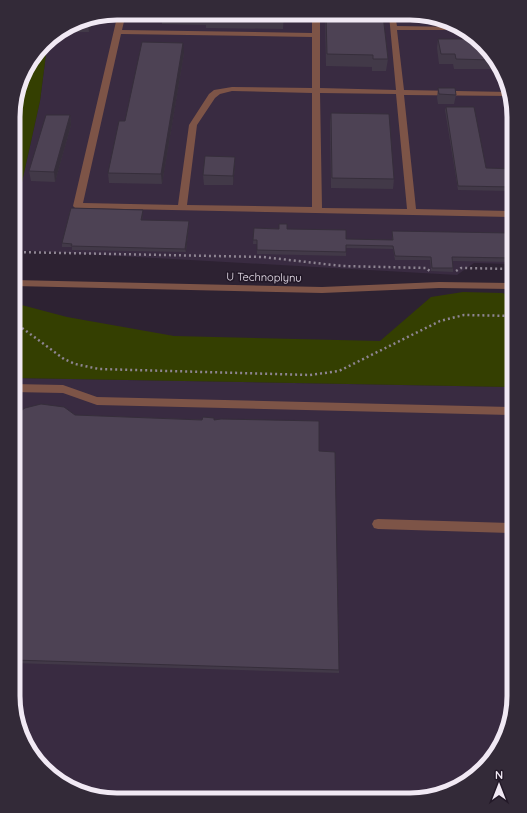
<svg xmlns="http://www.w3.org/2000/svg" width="527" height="813" viewBox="0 0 527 813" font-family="Quicksand,sans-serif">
<rect width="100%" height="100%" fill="#2d2232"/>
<path fill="#392b41" d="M117,13L430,15L473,35L506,77L514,117V264L474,263L457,275L14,250V218L40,101L48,39L84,19Z
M13,378L514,387V703L496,754L450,792L410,800L104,799L54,779L21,736L13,696Z"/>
<path fill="#343f01" d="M48,39L40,101L14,218V104L27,65Z
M463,292L502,293L514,296V387L13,378L14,303L67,317L174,336L380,341L431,297Z"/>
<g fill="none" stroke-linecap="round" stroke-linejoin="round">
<path stroke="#8e8592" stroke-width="2.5" stroke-dasharray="2 3" stroke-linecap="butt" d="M14,252L263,257L342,266L426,268L431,272
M456,271L461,268L514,269
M14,322L64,359L75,364L99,369L310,375L339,371L440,321L464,315L514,316"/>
<path fill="#7d5447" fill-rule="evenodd" d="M118,13H126L122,30L312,33V14H320V88L396,90L389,15H395L397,26L456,27L463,30H397L404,90L509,92L510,96L404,95L416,209L514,211V217L75,208L73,206ZM121,34L312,37V88L232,87L214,90L209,94L189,125L178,205L83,203ZM232,91L312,93V207L187,205L197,125L215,98L220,94ZM320,93L396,94L407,209L322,208Z
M13,384L63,385L97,397L514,407V415L97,405L63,393L13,392Z
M378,519L514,523V533L378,529L374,528L372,524L374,520Z"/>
<path fill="#7d5447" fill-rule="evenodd" d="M14,280L322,287L439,282L514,283V289L439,288L322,293L14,286Z"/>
</g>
<path fill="#423948" d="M151,13L284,14L283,29L206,28V25L162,24V21H151Z
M325,14L383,15L388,59L386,71H372V67L326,66Z
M95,17L89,32H62V31L84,19Z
M438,39H477L500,69H454L453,64H439L437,48Z
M184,53L162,184L109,183L108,173L125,121Z
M438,88L456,95L454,104H438L437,98Z
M446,107L486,168L514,169V191L458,190L445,110Z
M331,113L394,179L393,189L331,188L330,122Z
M70,115L71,125L55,182L31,181L29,171Z
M235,157V167L233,185H204L203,175Z
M143,214L142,220L189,225L186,252L72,250V247H62V243Z
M514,216V228L513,221Z
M254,228L287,229L346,239L392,240V231L514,255V257L513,260H512V262L452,261L453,268V272L431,271L430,260H395L393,249L346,248V256L257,254V244H253Z
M75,415L214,420L319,451L339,670V673L13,663V416Z"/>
<path fill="#362e3b" d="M95,17L89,32L88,23L90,18Z
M183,43L184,53L162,184L161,174Z
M70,115L71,125L55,182L54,172Z
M235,157V167L233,185V176Z
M143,210V214L141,224V220Z
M189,221V225L186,252L185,249Z"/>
<path fill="#4d4254" stroke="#362e3b" d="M162,13L284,14L283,20L206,18V15H162Z
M326,14L383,15L388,59H373V55L327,54Z
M90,18L88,23H77L84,19Z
M438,39H477L492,60L456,59L455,54H441Z
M142,42L183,43L161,174L108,173L119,121H125Z
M438,88H455L456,95L439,94Z
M446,107H474L486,168L514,169V187L458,186Z
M331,113L389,114L394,179L332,178Z
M46,115H70L54,172L29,171Z
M205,156L235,157L233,176L203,175Z
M71,208L143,210L141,220L189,221L185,249L71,246L72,244L62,243Z
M279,224H287V229L346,230V239L393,240L392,231L510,233L514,256H512V258L452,257L453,268H432L431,257L395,256L393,246L346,245V252L257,250V240H253L254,228L279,229Z
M41,404L64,407L75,415L202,420L203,417L214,418V420L221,419L319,421V451L335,452L339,670L13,660V416L25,408Z"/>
<g text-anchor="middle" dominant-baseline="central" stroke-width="3.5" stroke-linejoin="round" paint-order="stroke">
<g font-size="11" fill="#f1e9f4" stroke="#231928">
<text transform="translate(264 277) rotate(1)">U Technoplynu</text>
</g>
</g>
<path d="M0 0H527V813H0ZM117 20H410A97 97 0 0 1 507 117V696A97 97 0 0 1 410 793H117A97 97 0 0 1 20 696V117A97 97 0 0 1 117 20Z" fill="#332a38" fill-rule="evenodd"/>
<path fill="none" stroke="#f1e9f4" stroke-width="5" d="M117 20H410A97 97 0 0 1 507 117V696A97 97 0 0 1 410 793H117A97 97 0 0 1 20 696V117A97 97 0 0 1 117 20Z"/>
<g transform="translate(499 785)" stroke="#231928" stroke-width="3" paint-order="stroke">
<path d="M0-3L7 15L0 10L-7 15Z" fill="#f1e9f4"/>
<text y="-6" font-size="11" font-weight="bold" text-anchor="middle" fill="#f1e9f4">N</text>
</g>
</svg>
